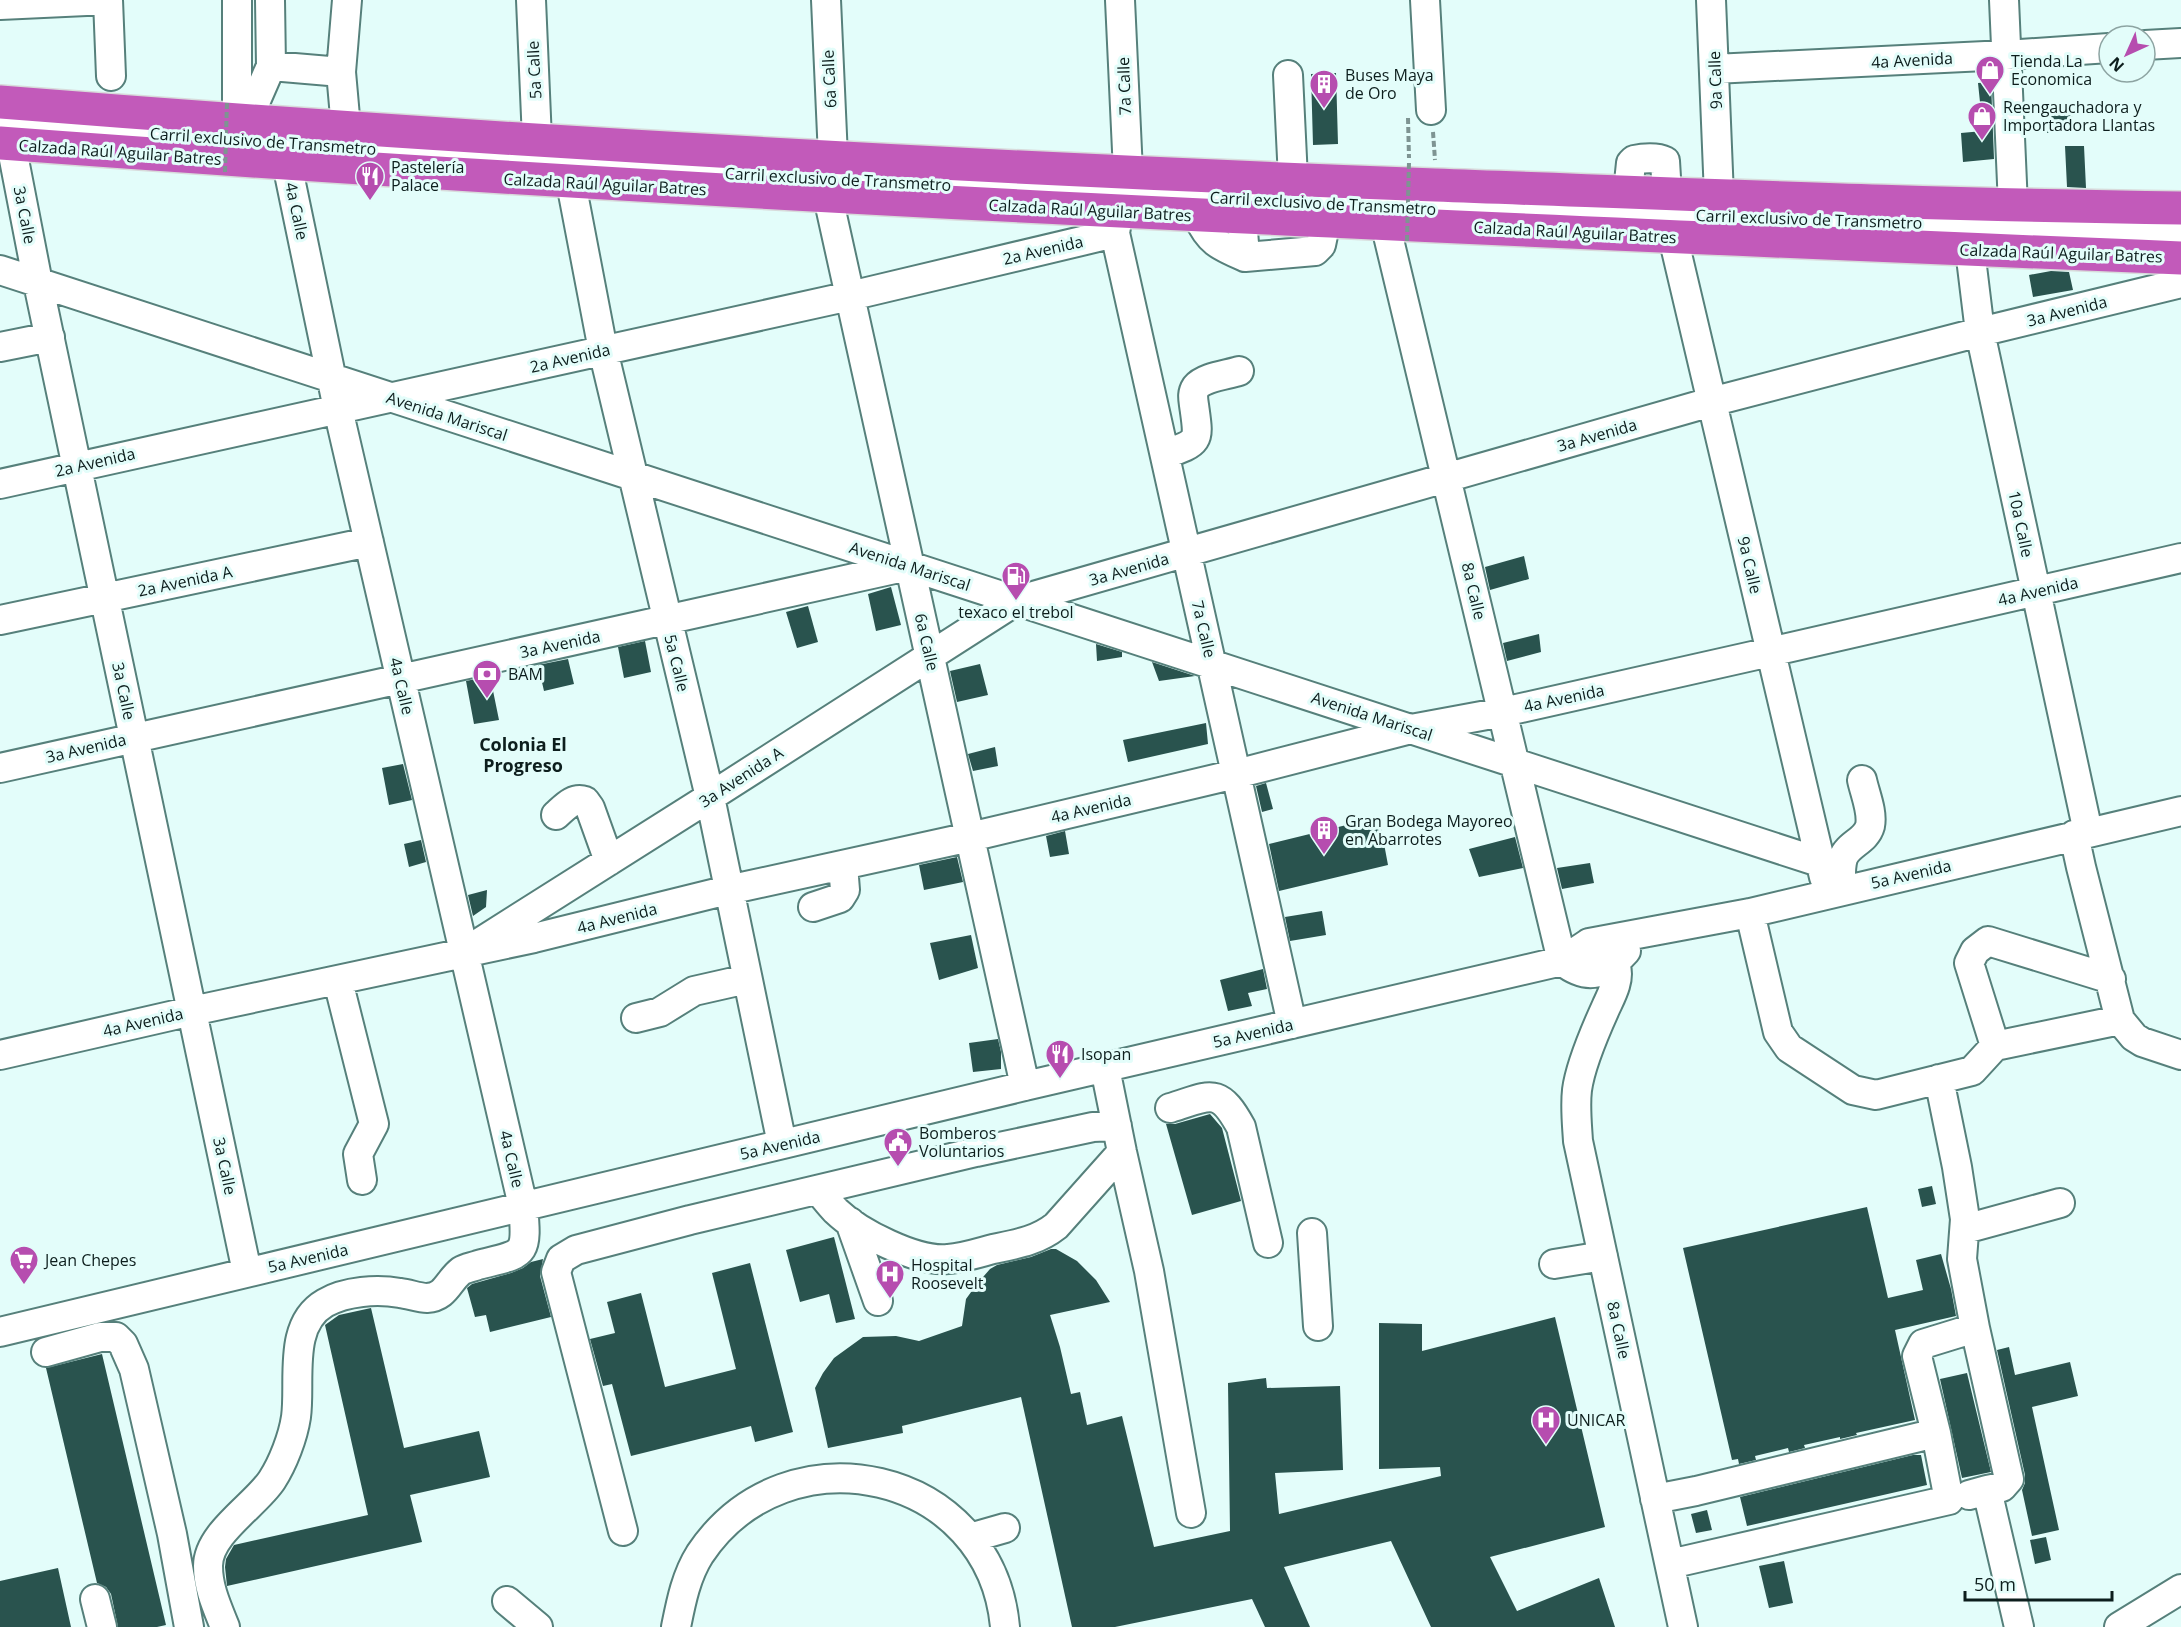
<svg xmlns="http://www.w3.org/2000/svg" width="2181" height="1627" viewBox="0 0 2181 1627" font-family="'Open Sans',sans-serif">
<rect width="100%" height="100%" fill="#e3fdfa"/>
<path fill="#29534e" d="M1336,73L1338,144L1313,145L1311,74Z
M1991,82L1994,159L1963,162L1961,133L1983,131L1978,83Z
M2072,113L2073,131L2047,133L2046,114Z
M2065,146H2084L2086,188L2067,187Z
M2051,271L2069,272L2073,290L2033,297L2029,275Z
M1524,556L1529,579L1490,590L1485,567Z
M891,587L901,625L876,631L868,594Z
M808,606L818,642L797,648L786,612Z
M1539,634L1541,652L1507,661L1503,643Z
M645,641L651,672L624,678L618,647Z
M1096,644L1122,652V657L1097,661Z
M568,659L574,684L544,691L538,665Z
M1152,662L1195,676L1159,681Z
M980,664L988,695L957,702L950,671Z
M490,676L499,720L474,724L466,681Z
M1206,723L1208,744L1128,762L1123,740Z
M995,747L998,766L973,771L968,754Z
M403,764L412,800L389,805L382,768Z
M1266,783L1273,809L1262,812L1256,786Z
M1379,817L1388,865L1279,891L1269,844Z
M1065,831L1069,854L1050,857L1046,836Z
M1515,837L1523,868L1479,877L1469,849Z
M421,840L426,862L409,867L404,844Z
M957,857L963,882L924,890L919,865Z
M1590,863L1594,883L1562,889L1557,868Z
M487,890L486,907L473,916L468,895Z
M1322,911L1326,935L1290,941L1285,917Z
M971,935L978,968L939,980L930,943Z
M1263,969L1267,989L1248,993L1252,1006L1228,1011L1220,980Z
M998,1039L1001,1052V1069L973,1072L969,1043Z
M1210,1114L1222,1128L1241,1201L1192,1215L1166,1124H1175Z
M1932,1186L1936,1204L1922,1207L1918,1189Z
M1867,1207L1888,1298L1923,1290L1916,1260L1941,1254L1951,1289L1956,1316L1895,1330L1915,1420L1856,1433L1857,1435L1840,1439V1437L1804,1445L1805,1448L1789,1452L1788,1448L1755,1456L1756,1460L1739,1464L1738,1459L1732,1460L1683,1248Z
M834,1237L855,1319L836,1323L829,1294L800,1302L786,1250Z
M1051,1249H1056L1077,1261L1096,1280L1110,1302L1050,1315L1060,1347L1071,1394L1080,1392L1087,1425L1122,1416L1154,1547L1230,1531L1228,1383L1266,1378L1267,1388L1340,1386L1343,1470L1275,1473L1279,1514L1441,1476L1440,1467L1379,1469V1323L1422,1324V1351L1555,1317L1605,1527L1490,1557L1517,1611L1599,1578L1615,1627H1431L1391,1541L1284,1567L1310,1627H1265L1252,1599L1115,1627H1072L1021,1397L902,1426L903,1433L828,1448L815,1388L823,1373L834,1358L863,1337L896,1336L919,1341L962,1326L966,1299L974,1288L982,1284L983,1277L990,1269L997,1265L1031,1257Z
M543,1259L540,1276L551,1317L490,1332L486,1315L475,1317L467,1288L472,1284L511,1273L523,1268L531,1262Z
M750,1263L793,1432L755,1442L751,1426L631,1456L612,1384L603,1386L590,1339L615,1333L607,1302L641,1293L665,1387L736,1369L712,1273Z
M371,1308L404,1448L479,1431L490,1477L410,1495L422,1542L227,1586L225,1567L226,1559L234,1545L368,1515L325,1325L339,1315Z
M2009,1347L2015,1375L2070,1362L2078,1396L2032,1407L2059,1530L2032,1536L2022,1490L2025,1483V1475L1997,1350Z
M102,1354L166,1625L157,1627H118L111,1594L106,1587L97,1583L46,1368Z
M1967,1373L1991,1472L1962,1478L1940,1379Z
M1913,1455H1921L1927,1485L1747,1526L1740,1497Z
M1707,1510L1712,1530L1696,1533L1691,1514Z
M2046,1537L2051,1560L2035,1564L2030,1540Z
M1784,1561L1793,1603L1769,1608L1759,1566Z
M58,1568L71,1627H0V1581Z"/>
<g fill="none" stroke-linecap="round" stroke-linejoin="round">
<g stroke="#56807b" stroke-width="32">
<path id="minor" d="M108,0L111,76
M270,0L271,66
M531,0L537,140
M826,0L833,157
M1120,0L1128,172
M1425,0L1431,110
M1711,0L1719,196
M2004,0L2013,206
M0,5L108,0
M2145,45L2181,43
M1714,69L2006,55L2109,48
M341,72L347,0
M1288,75L1293,179
M0,121L295,144L836,179L1392,206L2181,233
M237,121V0
M247,121L271,66L341,72L346,128
M11,144L38,283L247,1272
M571,183L603,350L710,797L782,1144
M1628,192L1631,163L1634,160C1643,158 1657,157 1665,161L1667,194
M828,197L1025,1086
M1118,215L1115,233L1292,1024
M1197,215C1209,242 1219,246 1245,257
M1242,217L1245,257L1315,251L1321,245L1326,221
M1385,223L1562,961
M1673,237L1824,877
M1970,250L1980,332L2088,832
M0,270L1819,862
M0,347L50,337
M1165,454C1201,442 1199,441 1194,405C1193,398 1192,393 1196,387C1204,377 1227,375 1239,371
M0,484L850,296L1115,233
M0,620L369,542
M0,768L908,566
M556,815C565,807 573,797 585,801L590,808L609,861
M2074,835L2081,867L2120,1020L2134,1037L2142,1042L2181,1055
M1841,890C1841,881 1840,867 1843,858C1848,844 1866,841 1870,826C1873,812 1865,794 1862,780
M813,907L840,898L845,890L843,865
M1750,913L1778,1032L1789,1048L1853,1090L1876,1095L1972,1071L1995,1046L2120,1020
M479,943L710,797L1016,601L1711,402L1980,332L2181,283
M1589,943C1598,949 1612,957 1616,967C1620,980 1611,996 1606,1007C1596,1029 1580,1067 1577,1090C1575,1107 1577,1124 1578,1141L1683,1627
M1562,961C1589,982 1605,974 1626,951
M338,981L374,1124L358,1154L362,1180
M636,1018L660,1012L694,991L747,979
M1995,1046L1969,963L1975,951L1988,941L2111,979
M0,1055L192,1011L534,938L728,890L970,837L1236,774L1411,729L1503,712L1770,652L2181,558
M1105,1068L1122,1152L1149,1271L1191,1513
M1939,1079L1957,1167L1965,1219L1962,1259L1975,1328
M1170,1108C1210,1096 1218,1085 1241,1127L1268,1243
M818,1190C824,1197 830,1205 836,1211C859,1233 916,1262 948,1259C963,1258 978,1253 993,1249C1017,1244 1037,1241 1056,1226L1122,1152
M850,1222L878,1301
M1965,1229L2060,1203
M1312,1233L1318,1326
M1554,1264L1603,1256
M0,1332L1025,1086L1562,961L1589,943L1750,913L2181,811
M46,1352L100,1337H116L123,1344L134,1369L172,1534L189,1627
M1936,1433L1917,1356L1923,1344L1975,1328L2009,1479L2002,1487L1987,1490
M1969,1495L1987,1490L2019,1627
M1655,1499L1696,1491L1936,1433L1949,1500L1670,1564
M623,1531L556,1272L561,1259L576,1250L690,1220L976,1152L1093,1127L1117,1126
M970,1538L1005,1528
M95,1599L102,1627
M507,1601L538,1627
M225,1627C217,1607 208,1588 208,1566C208,1533 256,1505 272,1480C283,1463 293,1437 296,1417C301,1381 287,1325 325,1303C346,1291 377,1289 400,1293C409,1294 419,1298 427,1298C446,1297 448,1281 461,1271C466,1268 473,1267 478,1265C524,1253 528,1258 523,1206L338,409L287,164
M676,1627C681,1602 686,1576 700,1554C787,1424 991,1470 1005,1627
M2119,1627L2181,1589"/>
</g>
<g stroke="#d8dbdb" stroke-width="36">
<path id="highway" d="M0,102C478,140 956,167 1435,185C1684,194 1932,205 2181,208
M0,143C726,197 1454,228 2181,258"/>
</g>
<path stroke="#7e9492" stroke-width="4" stroke-dasharray="6 3" stroke-linecap="butt" d="M1408,118L1409,158
M1433,132L1435,160"/>
<use href="#minor" stroke="#fff" stroke-width="28"/>
<use href="#highway" stroke="#c25aba" stroke-width="33"/>
<path stroke="#7e9492" stroke-width="4" stroke-dasharray="6 3" stroke-linecap="butt" d="M225,172L227,101
M1407,241L1409,162"/>
</g>
<defs>
<g id="shop-pin" transform="scale(1.5)"><path d="M0 17L-7.5 6A9.5 9.5 0 1 1 7.5 6Z" fill="#b64daf" stroke="#e3fdfa"/><path d="M-5-2.5h2.3a2.7 3.5 0 0 1 5.4 0H5L5.5 6h-11ZM-1.5-2.5h3a1.5 2.3 0 0 0-3 0Z" fill="#fff"/></g>
<g id="building-pin" transform="scale(1.5)"><path d="M0 17L-7.5 6A9.5 9.5 0 1 1 7.5 6Z" fill="#b64daf" stroke="#e3fdfa"/><path d="M-4-6H4V6H1V3H-1V6H-4ZM-2.5-4.3h1.7v1.8h-1.7ZM.8-4.3h1.7v1.8H.8ZM-2.5-1h1.7V.8h-1.7ZM.8-1h1.7V.8H.8Z" fill="#fff"/></g>
<g id="restaurant-pin" transform="scale(1.5)"><path d="M0 17L-7.5 6A9.5 9.5 0 1 1 7.5 6Z" fill="#b64daf" stroke="#e3fdfa"/><path d="M-5-6h1v4h1v-4h1v4h1v-4h1v5L-1.5 .5V6h-2V.5L-5-1ZM5-6V6H3V1.5H1.5Q1.5-4 5-6Z" fill="#fff"/></g>
<g id="fuel-pin" transform="scale(1.5)"><path d="M0 17L-7.5 6A9.5 9.5 0 1 1 7.5 6Z" fill="#b64daf" stroke="#e3fdfa"/><path d="M-5.5-6h7V0h2V4h1.3V-2.5L3-4.5l.8-.8L6-3V5H2.5V1h-1V6h-7ZM-4.2-4.7v3.2H.2V-4.7Z" fill="#fff"/></g>
<g id="bank-pin" transform="scale(1.5)"><path d="M0 17L-7.5 6A9.5 9.5 0 1 1 7.5 6Z" fill="#b64daf" stroke="#e3fdfa"/><path d="M-6-4H6V4H-6ZM0-2.3a2.3 2.3 0 1 0 0 4.6a2.3 2.3 0 1 0 0-4.6Z" fill="#fff"/></g>
<g id="civic-pin" transform="scale(1.5)"><path d="M0 17L-7.5 6A9.5 9.5 0 1 1 7.5 6Z" fill="#b64daf" stroke="#e3fdfa"/><path d="M-.6-6.5H3V-4.5H.6V-3L4-1V1h2V6H-6V1h2V-1L-.6-3ZM-1.2 2.5V6h2.4V2.5Z" fill="#fff"/></g>
<g id="supermarket-pin" transform="scale(1.5)"><path d="M0 17L-7.5 6A9.5 9.5 0 1 1 7.5 6Z" fill="#b64daf" stroke="#e3fdfa"/><path d="M-6-5.5h2.5l.6 2H6L4.5 2H-2.5L-4.4-4H-6ZM-1.5 3.2a1.3 1.3 0 1 0 .1 0ZM3 3.2a1.3 1.3 0 1 0 .1 0Z" fill="#fff"/></g>
<g id="hospital-pin" transform="scale(1.5)"><path d="M0 17L-7.5 6A9.5 9.5 0 1 1 7.5 6Z" fill="#b64daf" stroke="#e3fdfa"/><path d="M-5-5h3v3.5h4V-5h3V5h-3V1.5h-4V5h-3Z" fill="#fff"/></g>
</defs>
<g fill-rule="evenodd">
<use href="#shop-pin" x="1990" y="70"/>
<use href="#building-pin" x="1324" y="84"/>
<use href="#shop-pin" x="1982" y="116"/>
<use href="#restaurant-pin" x="370" y="176"/>
<use href="#fuel-pin" x="1016" y="576"/>
<use href="#bank-pin" x="487" y="674"/>
<use href="#building-pin" x="1324" y="830"/>
<use href="#restaurant-pin" x="1060" y="1054"/>
<use href="#civic-pin" x="898" y="1142"/>
<use href="#supermarket-pin" x="24" y="1260"/>
<use href="#hospital-pin" x="890" y="1274"/>
<use href="#hospital-pin" x="1546" y="1420"/>
</g>
<g text-anchor="middle" dominant-baseline="central" stroke-width="6" stroke-linejoin="round" paint-order="stroke">
<g font-size="16" fill="#0d1e1d" stroke="#e3fdfa">
<text transform="translate(1912 60) rotate(-3)">4a Avenida</text>
<text transform="translate(534 70) rotate(-93)">5a Calle</text>
<text transform="translate(829 79) rotate(-93)">6a Calle</text>
<text transform="translate(1715 80) rotate(-92)">9a Calle</text>
<text transform="translate(1124 86) rotate(-92)">7a Calle</text>
<text transform="translate(263 141) rotate(4)">Carril exclusivo de Transmetro</text>
<text transform="translate(120 152) rotate(4)">Calzada Raúl Aguilar Batres</text>
<text transform="translate(838 179) rotate(3)">Carril exclusivo de Transmetro</text>
<text transform="translate(605 184) rotate(3)">Calzada Raúl Aguilar Batres</text>
<text transform="translate(1323 203) rotate(3)">Carril exclusivo de Transmetro</text>
<text transform="translate(1090 210) rotate(3)">Calzada Raúl Aguilar Batres</text>
<text transform="translate(297 211) rotate(78)">4a Calle</text>
<text transform="translate(25 215) rotate(79)">3a Calle</text>
<text transform="translate(1809 219) rotate(2)">Carril exclusivo de Transmetro</text>
<text transform="translate(1575 232) rotate(3)">Calzada Raúl Aguilar Batres</text>
<text transform="translate(1043 250) rotate(-13)">2a Avenida</text>
<text transform="translate(2061 253) rotate(2)">Calzada Raúl Aguilar Batres</text>
<text transform="translate(2067 311) rotate(-14)">3a Avenida</text>
<text transform="translate(570 358) rotate(-13)">2a Avenida</text>
<text transform="translate(447 416) rotate(18)">Avenida Mariscal</text>
<text transform="translate(1597 435) rotate(-16)">3a Avenida</text>
<text transform="translate(95 462) rotate(-13)">2a Avenida</text>
<text transform="translate(2021 524) rotate(78)">10a Calle</text>
<text transform="translate(1750 565) rotate(77)">9a Calle</text>
<text transform="translate(910 566) rotate(18)">Avenida Mariscal</text>
<text transform="translate(1129 569) rotate(-16)">3a Avenida</text>
<text transform="translate(185 581) rotate(-12)">2a Avenida A</text>
<text transform="translate(1474 591) rotate(77)">8a Calle</text>
<text transform="translate(2038 591) rotate(-13)">4a Avenida</text>
<text transform="translate(1204 629) rotate(77)">7a Calle</text>
<text transform="translate(927 642) rotate(77)">6a Calle</text>
<text transform="translate(560 644) rotate(-12)">3a Avenida</text>
<text transform="translate(677 663) rotate(76)">5a Calle</text>
<text transform="translate(402 686) rotate(77)">4a Calle</text>
<text transform="translate(124 691) rotate(78)">3a Calle</text>
<text transform="translate(1564 698) rotate(-12)">4a Avenida</text>
<text transform="translate(1372 716) rotate(18)">Avenida Mariscal</text>
<text transform="translate(86 748) rotate(-13)">3a Avenida</text>
<text transform="translate(741 777) rotate(-33)">3a Avenida A</text>
<text transform="translate(1091 808) rotate(-13)">4a Avenida</text>
<text transform="translate(1911 874) rotate(-13)">5a Avenida</text>
<text transform="translate(617 918) rotate(-14)">4a Avenida</text>
<text transform="translate(143 1022) rotate(-13)">4a Avenida</text>
<text transform="translate(1253 1033) rotate(-13)">5a Avenida</text>
<text transform="translate(780 1145) rotate(-13)">5a Avenida</text>
<text transform="translate(512 1159) rotate(77)">4a Calle</text>
<text transform="translate(225 1166) rotate(78)">3a Calle</text>
<text transform="translate(308 1258) rotate(-13)">5a Avenida</text>
<text transform="translate(1619 1330) rotate(78)">8a Calle</text>
</g>
<g font-size="16" fill="#0d1e1d" stroke="#e3fdfa" text-anchor="start">
<text x="2011" y="61">Tienda La<tspan x="2011" dy="18">Economica</tspan></text>
<text x="1345" y="75">Buses Maya<tspan x="1345" dy="18">de Oro</tspan></text>
<text x="2003" y="107">Reengauchadora y<tspan x="2003" dy="18">Importadora Llantas</tspan></text>
<text x="391" y="167">Pastelería<tspan x="391" dy="18">Palace</tspan></text>
<text x="1016" y="612" text-anchor="middle">texaco el trebol</text>
<text x="508" y="674">BAM</text>
<text x="1345" y="821">Gran Bodega Mayoreo<tspan x="1345" dy="18">en Abarrotes</tspan></text>
<text x="1081" y="1054">Isopan</text>
<text x="919" y="1133">Bomberos<tspan x="919" dy="18">Voluntarios</tspan></text>
<text x="45" y="1260">Jean Chepes</text>
<text x="911" y="1265">Hospital<tspan x="911" dy="18">Roosevelt</tspan></text>
<text x="1567" y="1420">UNICAR</text>
</g>
<g font-size="18" font-weight="bold" fill="#0d1e1d" stroke="#e3fdfa">
<text x="523" y="744">Colonia El<tspan x="523" dy="21">Progreso</tspan></text>
</g>
</g>
<g transform="translate(2127 54) rotate(225)"><circle r="28" fill="#e3fdfa" stroke="#8da4a2" stroke-width="1.5"/>
<path d="M0-4.5L10 22L0 15L-10 22Z" fill="#b64daf"/>
<text y="-9" font-size="16" font-weight="bold" text-anchor="middle" fill="#0d1e1d">N</text>
</g>
<path d="M1965 1591v9h147v-9" fill="none" stroke="#0d1e1d" stroke-width="3"/>
<text x="1974" y="1591" font-size="18" fill="#0d1e1d" stroke="#e3fdfa" stroke-width="4.5" paint-order="stroke">50 m</text>
</svg>
